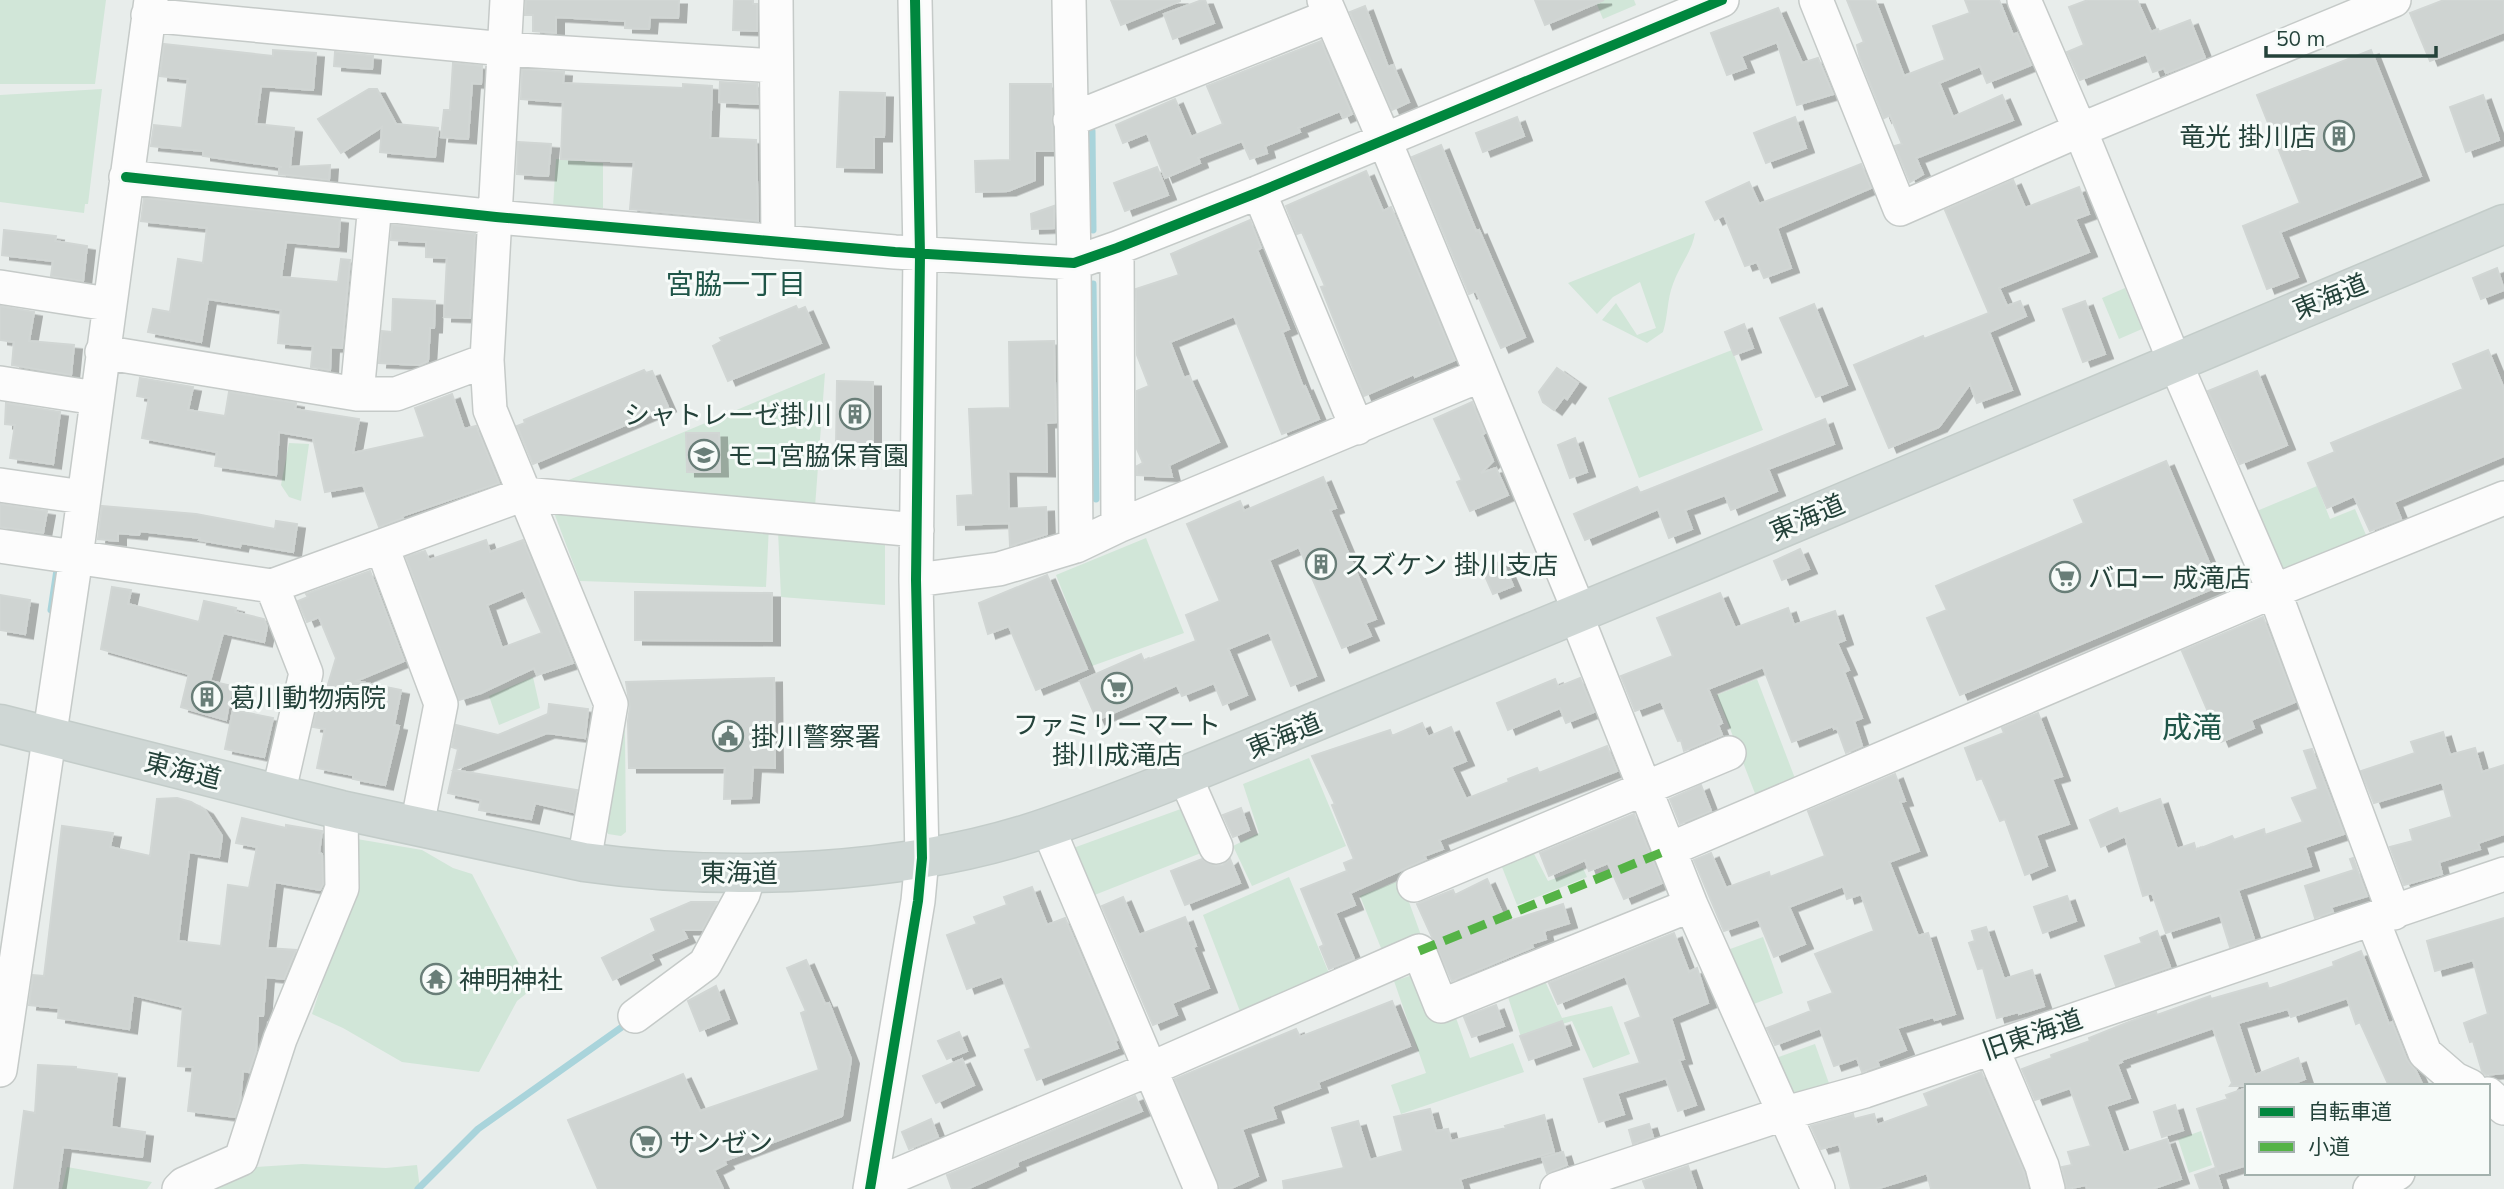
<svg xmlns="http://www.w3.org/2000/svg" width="2504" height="1189" viewBox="0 0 2504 1189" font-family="Mulish,'Noto Sans JP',sans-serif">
<defs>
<filter id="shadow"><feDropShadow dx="8" dy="4.5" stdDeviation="0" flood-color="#0004"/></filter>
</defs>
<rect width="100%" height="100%" fill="#e8edeb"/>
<path fill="#d1e6d8" d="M0,0H106L95,84H0Z
M1595,0H1634L1636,5L1603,19Z
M102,89L88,204H85L84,213L0,202V95Z
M556,159L603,163V208L553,207Z
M1695,233C1692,252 1679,266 1673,284C1667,299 1668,317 1663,332L1647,343L1602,320L1616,303L1637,335L1656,328L1640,282L1613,297L1597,314L1568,283Z
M2125,288L2142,329L2119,339L2102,298Z
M1732,350L1763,430L1639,478L1608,398Z
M825,373L815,507L552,487Z
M289,443L309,444L301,501L289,497L281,485Z
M2317,486L2330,519L2355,509L2369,542L2279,579L2252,513Z
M548,497L769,526L766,587L580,581Z
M778,531L885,538V605L781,597Z
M1146,538L1184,633L1092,666L1056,575Z
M533,677L540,708L499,725L489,696Z
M1757,679L1796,781L1756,796L1717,695Z
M622,700L625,735L626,832L621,836L608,834L604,825Z
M1309,758L1346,846L1252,886L1233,846L1259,833L1243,784Z
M1189,806L1206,851L1087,898L1065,851Z
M351,838L422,850L453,868L472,874L532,989L517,1001L479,1072L402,1062L343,1028L312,1014L328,965Z
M1532,850L1548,881L1583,868L1587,877L1517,905L1500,862Z
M1289,877L1331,978L1241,1014L1203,915Z
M1401,880L1422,938L1383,953L1360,896Z
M1763,937L1783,993L1743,1008L1722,952Z
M1419,973L1455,1015L1470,1058L1513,1043L1524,1072L1401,1114L1391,1085L1426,1073L1394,981Z
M1544,979L1562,1018L1612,1006L1630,1054L1593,1068L1572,1021L1521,1037L1506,991Z
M1815,1044L1831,1089L1786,1105L1770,1060Z
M2201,1131L2212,1165L2189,1173L2178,1139Z
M302,1164L386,1168L417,1165L420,1189H205L256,1167Z
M67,1167L152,1182L147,1189H62Z"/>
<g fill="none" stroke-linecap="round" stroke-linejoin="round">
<path stroke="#a9d4db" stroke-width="7" d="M1092,131L1093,230
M1093,284L1096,499
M51,610L58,563
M418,1189L478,1129L629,1022"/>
</g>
<path fill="#cfd4d2" stroke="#d1d6d4" stroke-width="2" fill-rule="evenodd" filter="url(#shadow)" d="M526,0H679L678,18L650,17L649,29L625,28V21L556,17V33L533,31V15H525Z
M734,0H753V4H757V31L733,30Z
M1111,0H1180V1L1121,25Z
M1202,0H1205L1214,23L1173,39L1164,14Z
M1535,0H1604L1545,25Z
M1847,0H1875L1904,76L1945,60L1933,26L1970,13L1965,0H1999L2013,35L2017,33L2031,65L1987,83L1980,66L1939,83L1953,117L2002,95L2013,120L1916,158L1923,174L1910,182L1895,146L1902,144L1890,115L1884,118L1860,58L1857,45L1864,42Z
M2088,0H2137L2151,32L2158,29L2159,32L2190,20L2205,58L2169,72L2166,73L2164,68L2153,72L2146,54L2080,80L2067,52L2084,45L2069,7Z
M2444,0H2504V32L2430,61L2410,13Z
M1365,6L1388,67L1393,65L1409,102L1392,110L1350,12Z
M1778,8L1802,63L1818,58L1833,94L1797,105L1777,42L1741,56L1746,68L1727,75L1711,33Z
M1321,41L1352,114L1343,118L1340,111L1298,128L1300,132L1265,146L1267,153L1250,159L1242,141L1198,158L1200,163L1165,178L1147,133L1123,143L1116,125L1175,99L1191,137L1223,124L1207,86Z
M164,44L273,56V50L316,53L313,90L261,86L256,124L294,128L290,167L330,165L329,180L279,174V167H282L203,156V151L151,146L154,125L182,128L188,79L160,76Z
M2371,50L2421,176L2280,232L2298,277L2267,289L2243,226L2300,203L2257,95Z
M335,52L373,56L372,69L334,66Z
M453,63L482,66L481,84L472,83L468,139L441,137L444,110H450Z
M522,69L564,72L563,83L683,88V84L712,86L710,138L756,140L758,221L630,209L634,162L561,159L563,102L521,99Z
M720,82L757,84L758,104L719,102Z
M1010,84H1051L1053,151H1035V180L1008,191L976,192L975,161L1010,160Z
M369,89H377L396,124L438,128L435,157L380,152L382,127L341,153L318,119Z
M840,92L885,93L884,137H874V168L837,167Z
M2483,95L2499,140L2466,152L2450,107Z
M1517,117L1524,136L1483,152L1476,133Z
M1795,117L1806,148L1766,163L1754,133Z
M518,142L551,144L548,176L517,174Z
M1441,145L1476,231L1479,230L1525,337L1501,348L1476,291L1469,294L1412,157Z
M1861,164L1871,188L1777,228L1791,268L1764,278L1757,262L1745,266L1724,215L1715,220L1706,202L1749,182L1759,204Z
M1157,167L1168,195L1125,211L1114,183Z
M1366,171L1383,211L1391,207L1455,360L1415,377L1414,374L1364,396L1321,287L1325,286L1302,232L1297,234L1286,206Z
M2013,180L2025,208L2079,187L2089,214L2075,219L2089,252L1999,288L2007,306L2020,301L2026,316L1989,332L2012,390L1977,403L1970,384L1939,427L1889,448L1854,365L1923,336L1924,339L1989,313L1945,210Z
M144,198L340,219L338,247L286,242L281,277L338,282L341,259L350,260L342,348L331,347L330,370L311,367L313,346L278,343L281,310L208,299L201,342L148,332L153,309L170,312L178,259L203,263L207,228L141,221Z
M1054,206V228L1032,229L1031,214Z
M1250,220L1261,248L1257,250L1289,329L1282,332L1303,387L1305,386L1319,419L1282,434L1234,316L1170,342L1184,378L1189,376L1219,442L1169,465L1172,477L1137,475V466L1143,463L1137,449V391L1149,386L1137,355L1136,289L1179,275L1171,254Z
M392,225L475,234L470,318L444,317L447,258L426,257V242L391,240Z
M4,230L56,236L55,241L87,246L83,281L51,276L53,261L2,255Z
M2497,268L2504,290L2481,299L2473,278Z
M393,299L435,301L434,328H430L428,361L420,365L379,363L382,331L392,332Z
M2085,301L2105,354L2083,362L2063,309Z
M1814,304L1847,385L1816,397L1780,318Z
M0,306L34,312L29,341L74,345L71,375L12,365L14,342L0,340Z
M796,306L798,310L805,307L821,343L728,381L713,346L722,341L720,338Z
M1744,324L1753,348L1734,355L1725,332Z
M1054,341L1056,422L1046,423L1047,472L1008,471L1009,509L1046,507L1047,534L1010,546L1009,523L958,525L957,496L973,495L969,409L1010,408L1009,342Z
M2488,350L2504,389V456L2394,502L2401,519L2370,531L2354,496L2327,508L2308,463L2335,452L2331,443L2463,389L2453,364Z
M1557,368L1578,383L1567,399L1564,397L1554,410L1543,402L1539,392Z
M644,370L646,373L652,371L668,407L533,464L517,426L525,423L524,420Z
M2257,371L2287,445L2240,464L2208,391Z
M140,378L193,387L188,410L225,416L229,392L296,403L295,409L359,419L353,453L425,437L415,408L452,394L464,429L476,426L499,483L402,516L403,518L379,527L363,485L325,492L313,438L279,432L276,475L215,466L217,452L142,438L149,398L137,396Z
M837,381L873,382V447L836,446Z
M1472,402L1485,433L1482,435L1493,461L1481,473L1496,468L1508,495L1470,511L1457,482L1462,480L1434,419Z
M6,403L60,412L53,464L10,458L15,425L5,424Z
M1825,419L1834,444L1768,469L1777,491L1731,510L1725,495L1685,510L1692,529L1669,538L1658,509L1585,540L1574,514L1637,487L1640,493Z
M686,433H719L720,472H687Z
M1575,438L1587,472L1570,478L1558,445Z
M2166,461L2219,586L1960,695L1927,618L1947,610L1936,586L2084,523L2074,500Z
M1323,477L1336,508L1330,510L1376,619L1365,623L1371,636L1342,648L1299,547L1269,560L1316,676L1291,686L1269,632L1228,649L1247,695L1223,705L1214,683L1182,696L1177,685L1097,720L1080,681L1141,654L1144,661L1196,641L1186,615L1220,601L1187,524L1240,501L1244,511Z
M0,504L47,511L43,533L0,527Z
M102,506L196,514L275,529L276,521L297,524L293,552L241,543L240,547L199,540L200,538L140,531L139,535L118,533V541L98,539Z
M486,540L490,552L523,540L573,663L537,675L534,668L481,693L459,700L406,557L425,551L429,560ZM523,590L542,633L502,648L487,605Z
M1800,549L1809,569L1782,580L1774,561Z
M1502,561L1513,586L1493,594L1482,569Z
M370,571L404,661L356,681L401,690L394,725L399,726L385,785L353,779V775L317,768L325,729L313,727L319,700L323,701L336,658L319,617L307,622L298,601L308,597L306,594Z
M1047,575L1087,669L1036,690L1009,626L988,634L979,603Z
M112,587L131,590L128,604L199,622L204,601L236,608L235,612L264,619L267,627L264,642L223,633L210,681L232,686L226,720L181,707L189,674L101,649Z
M635,592L772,593V641L635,640Z
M1720,593L1735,628L1788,608L1794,625L1835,611L1845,640L1837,643L1849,670L1844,672L1862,718L1854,721L1862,746L1846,753L1837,728L1834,729L1833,726L1792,742L1763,667L1708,689L1722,723L1718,725L1722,735L1684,751L1681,740L1678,741L1661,701L1635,711L1621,676L1673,656L1657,618Z
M0,595L30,600L25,634L0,630Z
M2263,617L2295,702L2251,720L2254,728L2221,742L2182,651Z
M774,678L775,768L753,767L751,798L724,799L725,768H629L628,721L630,707L626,682Z
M1580,678L1594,712L1566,723L1560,708L1508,730L1497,703L1555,679L1558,687Z
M549,704L588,709L585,738L547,733L454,770L577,790L573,812L535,803L531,819L479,810L481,800L448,793L458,749L452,747L456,725L498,735L548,714Z
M233,710L273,718L264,757L225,749Z
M2038,713L2062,776L2052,779L2069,824L2036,835L2047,866L2025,875L2005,819L2000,821L1982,778L1977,780L1965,748L2004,733L2002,728Z
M1422,723L1428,737L1451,727L1466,761L1451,767L1466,799L1509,782L1508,779L1537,768L1539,773L1607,746L1617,771L1439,840L1443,849L1424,856L1426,859L1350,893L1355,905L1335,913L1354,959L1329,969L1320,947L1324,945L1301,889L1347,871L1344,863L1354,859L1332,805L1335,804L1312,756L1390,730L1392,736Z
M2443,732L2450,755L2475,748L2482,772L2504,765V834L2478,843L2480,849L2439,862L2442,874L2404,885L2390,847L2413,841L2410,830L2452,817L2442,782L2374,803L2361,771L2415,753L2411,742Z
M2312,749L2344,834L2305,847L2311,866L2238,890L2254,939L2230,947L2220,915L2166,933L2152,893L2143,896L2125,836L2101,847L2090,820L2117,808L2119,814L2160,799L2177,849L2194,843L2196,850L2232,836L2234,840L2264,829L2265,835L2303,822L2292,798L2318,789L2304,751Z
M1895,774L1905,801L1900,802L1919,851L1889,862L1918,936L1928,933L1955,1014L1935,1020L1933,1017L1897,1028L1906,1050L1877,1061L1879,1066L1862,1072L1857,1058L1834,1066L1820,1028L1775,1045L1767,1028L1811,1011L1808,1002L1833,993L1815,954L1874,931L1861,894L1847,899L1843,886L1789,907L1805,944L1774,957L1758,919L1724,931L1694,860L1711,853L1726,888L1769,872L1770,877L1825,856L1808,811Z
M1701,785L1711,811L1680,824L1670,799Z
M177,798L191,802L205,810L222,836L219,857L189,852L178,941L221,946L228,885L249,888L257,847L236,843L242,818L286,828V825L322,831L319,853L322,854L323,884L320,890L275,882L267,948L296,950L284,979L266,977L263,1016H258L256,1051L249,1072L243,1071L240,1101L235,1117L188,1111L193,1067L178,1066L183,1007L133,995L129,1029L58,1018L59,1008L29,1005L33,975L44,976L62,826L113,833L110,847L150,856L157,799Z
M1241,808L1249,830L1233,837L1223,815Z
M1634,814L1662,883L1624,899L1608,863L1589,871L1585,860L1549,876L1540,853Z
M2353,858L2367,896L2331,907L2333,912L2315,918L2305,886L2354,870L2350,859Z
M1202,859L1215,866L1223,865L1230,859L1240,883L1185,905L1171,871Z
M1487,879L1506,922L1563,904L1569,923L1544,931L1546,939L1531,944L1533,947L1452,981L1417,904L1453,890L1455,895Z
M1032,887L1047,925L1065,918L1117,1040L1115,1041L1118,1048L1037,1080L1025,1050L1031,1048L1002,976L967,989L947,935L977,924L974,917L1007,905L1004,897Z
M2067,896L2076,921L2043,933L2034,907Z
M1123,897L1139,935L1185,917L1196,946L1193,947L1209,988L1172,1003L1177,1015L1153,1025L1102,906Z
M691,902H717L702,930H683L687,938L650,954L653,960L613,980L602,958L656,931L651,919Z
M2504,918V1073L2486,1075L2482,1071L2473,1041L2470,1042L2464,1023L2488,1014L2473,960L2435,971L2427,941Z
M1986,927L2004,979L2032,970L2044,1006L2019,1014L2018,1012L1997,1018L1983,968L1978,969L1969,943L1975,941L1972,931Z
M2157,931L2170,967L2116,986L2105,956L2142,943L2140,938Z
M1674,933L1689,972L1697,968L1708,1003L1671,1018L1684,1059L1679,1060L1696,1105L1678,1111L1666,1078L1617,1093L1624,1114L1599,1122L1584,1079L1640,1063L1625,1023L1641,1017L1625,976L1558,1004L1549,983Z
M2361,951L2389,1024L2392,1022L2407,1060L2416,1071L2423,1086H2389L2360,1022L2356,1024L2347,998L2291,1017L2288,1009L2238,1023L2255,1075L2298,1058L2305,1079L2287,1086H2230L2232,1083L2213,1028L2121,1060L2122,1062L2117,1064L2130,1098L2106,1106L2123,1153L2167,1139L2181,1179L2152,1189H2087L2086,1185L2067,1189L2062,1167L2072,1165L2068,1152L2091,1146L2070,1088L2035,1100L2022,1069L2052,1058L2051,1055L2090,1041L2089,1038L2129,1022L2156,1012L2157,1015L2210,996L2211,999L2267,983L2269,989L2334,966L2333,962Z
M806,960L825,1004L829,1003L851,1059L842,1116L724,1161L726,1164L714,1170L723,1189H598L568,1120L683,1074L700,1111L819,1070L801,1013L806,1011L787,968Z
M716,986L729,1019L700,1031L688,1001Z
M1392,1001L1410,1046L1318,1082L1320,1088L1272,1106L1276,1118L1242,1129L1258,1176L1229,1189H1220L1175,1079L1296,1029L1300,1037Z
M1496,1005L1504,1026L1472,1037L1464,1017Z
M1562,1021L1571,1045L1529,1060L1520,1036Z
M959,1032L967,1051L947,1059L938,1041Z
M962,1059L974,1085L936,1103L923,1076Z
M38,1065L76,1067V1069L117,1074L111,1127L145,1132L142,1157L63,1147L57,1189H14L24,1111L35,1113Z
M1981,1072L2024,1172L2028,1189H1931L1927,1173L1876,1189H1851L1839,1144L1821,1149L1811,1126L1853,1114L1854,1119L1874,1114L1877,1125L1929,1106L1924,1094Z
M2247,1088V1165L2218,1174L2197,1109L2228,1099L2226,1095Z
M1135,1096L1142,1111L1017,1162L1018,1166L967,1189H952L947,1175Z
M2175,1105L2183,1130L2162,1137L2154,1112Z
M1430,1109L1436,1131L1448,1129L1451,1141L1506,1128L1505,1126L1544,1115L1554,1152L1460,1179L1463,1189H1284L1283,1181L1344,1168L1332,1128L1358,1121L1370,1160L1403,1151L1394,1117Z
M931,1119L938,1137L909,1149L902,1132Z
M1649,1124L1653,1137L1633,1144L1629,1130Z
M1563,1152L1567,1165L1547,1173L1542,1158Z
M1688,1166L1696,1189H1646L1643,1181Z
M2215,1168L2222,1189H2200L2195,1175Z"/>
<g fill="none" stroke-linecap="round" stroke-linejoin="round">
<g stroke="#c5cac8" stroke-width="36">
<path id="minor" d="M507,0L487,360L490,410L611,704L584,862
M776,0L778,242
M1069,0L1074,263L1076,546
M1324,0L1384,139L1580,613
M1816,0L1900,209L2080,130L2394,0
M2024,0L2080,130L2174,360L2274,591L2394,913
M148,15L505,49L775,66
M1070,120L1330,16
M126,177L496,217L895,252L1074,263L1117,248L1259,192L1722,0
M1259,192L1357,428
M1117,248L1118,526
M0,287L108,304
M102,352L357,394H396L487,360
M0,383L96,398
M357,394L375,204
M0,485L83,497
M0,546L272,586L524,494L917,530
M382,547L441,704L417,826
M916,580L999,569L1076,546L1118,526L1481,375
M272,586L306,673L278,795
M1576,615L1691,905L1818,1189
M1184,774L1216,847
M1048,828L1201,1189
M1668,850L2274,591L2504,498
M1414,885L1729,753
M2373,921L2425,1053L2455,1079L2470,1086
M635,1016L705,964L743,894L750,872
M1992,1048L2042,1166L2048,1189
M0,1070L76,557L151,0
M2488,1094L2504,1108
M871,1186L1150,1069L1419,951L1441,1006L1691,905
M179,1189L184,1184L241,1159L280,1039L342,888L341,810
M870,1189L918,901L922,858L916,580L920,254L915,0
M1557,1189L1786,1113L1865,1091L2504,874
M2370,1189L2398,1173"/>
</g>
<g stroke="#c3ccc9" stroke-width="41">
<path id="major" d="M0,724L341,810L584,862C729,883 912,875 1051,826C1135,797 1218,762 1300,728C1433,674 1566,619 1699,563C1967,449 2235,335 2504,224"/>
</g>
<use href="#minor" stroke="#fcfcfc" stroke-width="33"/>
<use href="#major" stroke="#cfd7d5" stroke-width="38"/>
<path stroke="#55b346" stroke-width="9" stroke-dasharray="18 9" stroke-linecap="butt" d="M1419,951L1668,850"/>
<g stroke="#f7fbf9" stroke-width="15">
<path id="cycleway" d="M126,177L496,217L895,252L1074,263L1117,248L1259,192L1722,0
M870,1189L918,901L922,858L916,580L920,254L915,0"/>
</g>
<use href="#cycleway" stroke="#00873e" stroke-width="10"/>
</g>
<defs>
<g id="building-ring" transform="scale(1.575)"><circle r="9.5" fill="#f7fbf9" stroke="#697e78" stroke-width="1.5"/><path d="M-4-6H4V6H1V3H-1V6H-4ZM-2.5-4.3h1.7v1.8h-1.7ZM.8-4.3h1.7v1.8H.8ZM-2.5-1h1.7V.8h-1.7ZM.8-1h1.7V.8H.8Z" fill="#697e78"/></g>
<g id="school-ring" transform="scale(1.575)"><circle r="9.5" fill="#f7fbf9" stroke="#697e78" stroke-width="1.5"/><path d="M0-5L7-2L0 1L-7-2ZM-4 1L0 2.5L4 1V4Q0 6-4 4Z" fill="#697e78"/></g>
<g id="supermarket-ring" transform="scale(1.575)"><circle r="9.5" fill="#f7fbf9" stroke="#697e78" stroke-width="1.5"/><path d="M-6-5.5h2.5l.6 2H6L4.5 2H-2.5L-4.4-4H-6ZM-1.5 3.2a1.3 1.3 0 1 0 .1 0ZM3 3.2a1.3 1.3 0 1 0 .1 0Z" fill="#697e78"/></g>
<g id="civic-ring" transform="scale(1.575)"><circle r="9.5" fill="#f7fbf9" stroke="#697e78" stroke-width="1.5"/><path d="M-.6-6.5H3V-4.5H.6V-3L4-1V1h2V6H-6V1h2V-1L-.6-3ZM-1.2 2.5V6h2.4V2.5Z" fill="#697e78"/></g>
<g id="temple-ring" transform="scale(1.575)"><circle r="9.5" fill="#f7fbf9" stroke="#697e78" stroke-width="1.5"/><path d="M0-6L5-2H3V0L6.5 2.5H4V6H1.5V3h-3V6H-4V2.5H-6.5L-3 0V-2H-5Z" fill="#697e78"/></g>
</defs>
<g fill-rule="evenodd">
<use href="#building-ring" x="2339" y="136"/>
<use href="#building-ring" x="855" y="414"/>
<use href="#school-ring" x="704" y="455"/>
<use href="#building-ring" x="1321" y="564"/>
<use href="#supermarket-ring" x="2065" y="577"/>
<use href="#supermarket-ring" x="1117" y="688"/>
<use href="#building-ring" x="207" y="697"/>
<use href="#civic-ring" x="728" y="736"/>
<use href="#temple-ring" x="436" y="979"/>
<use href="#supermarket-ring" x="646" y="1142"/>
</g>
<g text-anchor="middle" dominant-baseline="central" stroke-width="6" stroke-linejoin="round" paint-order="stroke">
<g font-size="26" fill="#24423a" stroke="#f7fbf9" text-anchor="start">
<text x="2316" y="136" text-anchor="end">竜光 掛川店</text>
<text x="832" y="414" text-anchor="end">シャトレーゼ掛川</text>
<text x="727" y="455">モコ宮脇保育園</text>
<text x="1344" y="564">スズケン 掛川支店</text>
<text x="2088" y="577">バロー 成滝店</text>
<text x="230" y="697">葛川動物病院</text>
<text x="1117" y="724" text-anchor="middle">ファミリーマート<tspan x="1117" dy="30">掛川成滝店</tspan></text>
<text x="751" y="736">掛川警察署</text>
<text x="459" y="979">神明神社</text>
<text x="669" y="1142">サンゼン</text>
</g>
<g font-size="26" fill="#24423a" stroke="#f7fbf9">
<text transform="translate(2330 296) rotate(-22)">東海道</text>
<text transform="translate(1807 517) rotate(-23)">東海道</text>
<text transform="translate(1284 735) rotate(-22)">東海道</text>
<text transform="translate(183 770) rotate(14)">東海道</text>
<text x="739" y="872">東海道</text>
<text transform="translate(2032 1034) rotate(-19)">旧東海道</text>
</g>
<g font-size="28" fill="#1f5548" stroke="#f7fbf9">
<text x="736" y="283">宮脇一丁目</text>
</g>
<g font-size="30" fill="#1f5548" stroke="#f7fbf9">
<text x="2192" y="727">成滝</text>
</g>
</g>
<rect x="2245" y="1084" width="245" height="91" fill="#f7fbf9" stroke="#a3b1ad" stroke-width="2"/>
<rect x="2259" y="1107" width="35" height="10" fill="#00873e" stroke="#a3b1ad" stroke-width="2"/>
<text x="2308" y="1119" font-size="21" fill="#24423a">自転車道</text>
<rect x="2259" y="1142" width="35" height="10" fill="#55b346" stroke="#a3b1ad" stroke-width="2"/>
<text x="2308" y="1154" font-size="21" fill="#24423a">小道</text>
<path d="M2266 46v10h170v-10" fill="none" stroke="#24423a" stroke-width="3.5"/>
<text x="2276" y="46" font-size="21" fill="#24423a" stroke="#f7fbf9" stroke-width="5" paint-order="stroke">50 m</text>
</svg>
